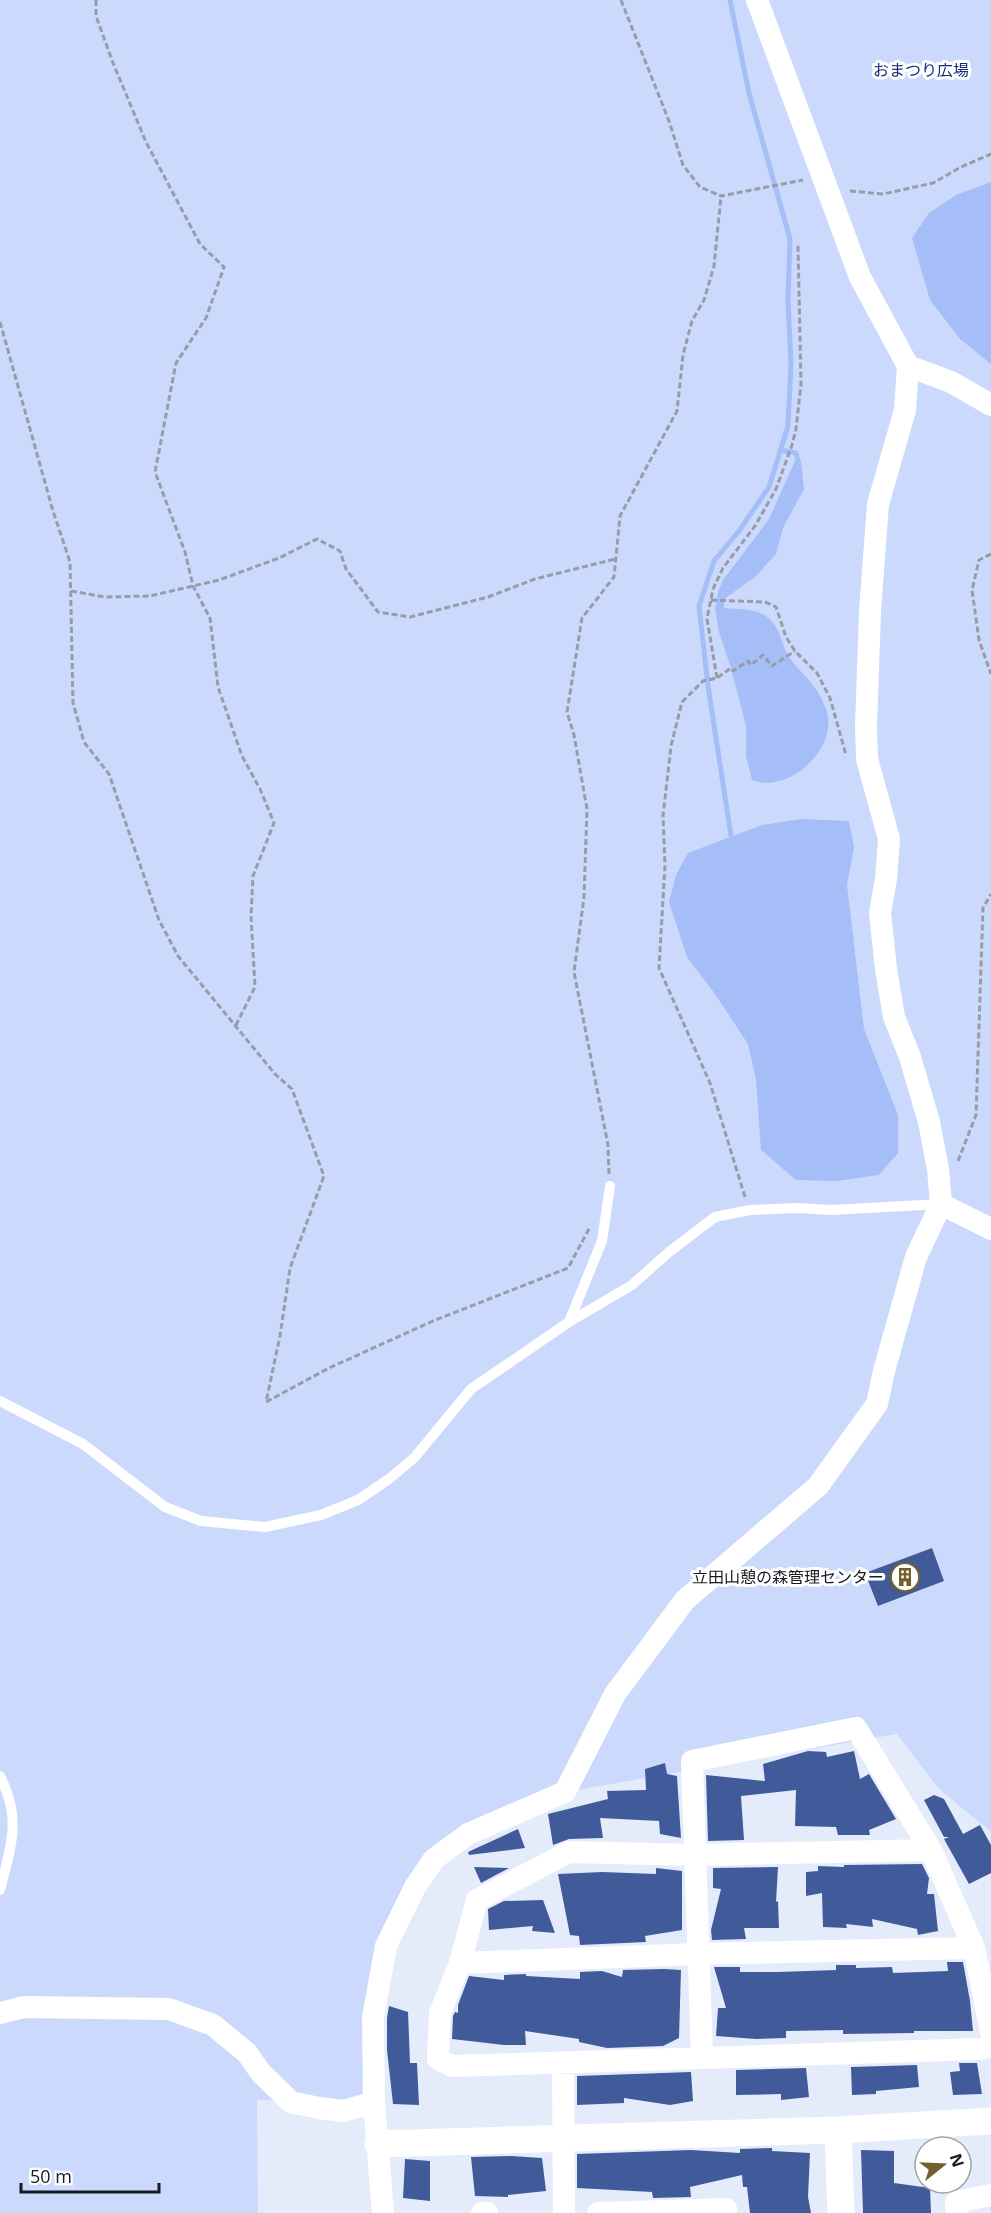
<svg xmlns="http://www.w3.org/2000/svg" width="991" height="2213" viewBox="0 0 991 2213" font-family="'Open Sans','Noto Sans JP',sans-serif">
<rect width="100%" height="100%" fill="#e4ebfb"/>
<path fill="#cbdafc" d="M0,0H991V1832L938,1788L897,1734L565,1792L435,1859L386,1946L374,2102L257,2100L258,2213H0Z"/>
<path fill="#a5bef7" d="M991,182V364L960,339L930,300L912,238L929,213L956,195Z
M795,461H801L804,489L783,528L776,554L755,577L724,599V608C747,610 766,607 778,631C782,639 784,649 789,657C802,675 818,685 826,709C840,747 789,795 752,780L746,756V726L731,668L719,632L715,609L718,592L723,580L769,519Z
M801,819L849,821L854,847L847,885L864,1029L898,1115V1153L879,1175L837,1181L796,1180L761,1150L756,1080L748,1044L715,994L687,957L669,902L676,875L688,853L762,825Z"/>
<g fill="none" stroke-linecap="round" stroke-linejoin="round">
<path stroke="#a5bef7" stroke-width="5" d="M730,0L749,93L790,239L788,301L791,364L788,426L769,487L739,531L714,561L699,606L708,686L731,836
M780,450L796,453L798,461"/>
</g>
<path fill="#415a9a" d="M932,1548L944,1581L878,1606L865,1573Z
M808,1751L826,1752L827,1757L854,1751L860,1779L869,1774L896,1819L869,1830L870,1835H838L836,1827L795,1826L796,1790L741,1796L744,1840L708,1841L706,1775L765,1781L763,1764Z
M665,1763L667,1774L677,1776L681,1838L660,1834L659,1821L600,1818L603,1838L569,1839L553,1845L548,1814L608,1799L607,1791L646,1790L645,1769Z
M934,1795L944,1799L963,1834L980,1825L991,1845V1873L969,1884L944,1839L949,1837H944L924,1800Z
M518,1829L525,1848L469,1855L468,1852Z
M922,1864L929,1878L927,1894H934L938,1931L918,1935L917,1929L872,1919L873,1927L846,1924L847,1928L823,1927L822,1893L806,1896V1872L818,1871V1866L844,1867V1865Z
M474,1867L509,1868L481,1883Z
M778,1867L776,1902L778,1901L779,1928H744L746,1939L712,1940L711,1930L721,1889L713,1888V1868Z
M656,1868L682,1871V1930L645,1936L646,1942L580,1945L579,1936L570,1935L558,1874L602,1872L656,1874Z
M543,1900L555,1933L532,1931L533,1926L489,1930L488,1909L504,1901Z
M947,1962H963L970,2001L973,2031H914V2033L843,2034V2030L786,2031V2038L756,2039L716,2036L718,2008H726L714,1967H740V1972H778L836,1970V1965H856V1968L892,1967L893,1973L948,1971Z
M664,1969L681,1970L679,2038L663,2046L607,2048L579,2042V2039L525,2031L526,2045H504L452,2039L453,2016L455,2012L458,2013V2005L469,1976L504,1980V1975L526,1974V1976L580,1979V1972L602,1971L622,1977L623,1970Z
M389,2006L408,2012L410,2063H417L419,2105L393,2104L387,2050V2018Z
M959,2063H977L982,2094L953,2095L950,2072L960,2071Z
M917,2065L919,2087L876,2091V2094L852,2095L851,2067Z
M806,2068L809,2097L781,2100V2094L736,2095V2070Z
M691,2072L693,2101L670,2105L624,2098V2103L577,2105V2076Z
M772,2148V2151L810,2153L808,2197L811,2213H750L747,2187H743L742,2175L690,2187L691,2197L653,2198L652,2192L577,2188V2154L691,2150L740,2153V2149Z
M861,2150L894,2151V2183L930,2188L931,2213H863Z
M511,2156L542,2158L546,2191L508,2195V2197L475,2196L471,2157Z
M405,2159L430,2161V2201L403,2198Z"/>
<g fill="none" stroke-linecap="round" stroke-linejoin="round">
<path stroke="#979ca8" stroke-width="3" stroke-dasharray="6 3" stroke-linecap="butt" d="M96,0V16L113,63L146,142L200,244L224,267L206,318L176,363L155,472L185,552L193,586L210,618L218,687L242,756L260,789L274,823L253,876L251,916L255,987L236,1025
M621,0L669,121L683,165L700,187L721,196L803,180
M850,191L883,194L933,183L961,167L991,154
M0,322L53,511L70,562L73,703L84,742L109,774L159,920L178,956L275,1074L292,1089L324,1176L290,1268L280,1336L266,1402L329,1368L433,1321L568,1268L589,1229
M991,554L979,560L972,590L979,640L991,674
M71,591L105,597L150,596L219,580L279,558L317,539L340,551L346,569L378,612L410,617L488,597L535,579L615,559
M711,600L765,602L776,607L786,637L795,651L817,673L830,698L846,755
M717,678L707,619L713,589L723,568L755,526L776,489L792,445L796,429L801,384L798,245
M958,1161L976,1115L983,908L991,894
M609,1174L608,1145L574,972L584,897L587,809L574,735L567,712L582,618L614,577L620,516L677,411L683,355L692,321L704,300L714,266L721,196
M745,1197L710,1083L659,968L665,865L663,816L671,746L682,702L703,681L717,678L731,668L733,671L748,661L751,665L763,655L772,666L795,651"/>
<path stroke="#fff" stroke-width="10" d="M610,1186L602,1241L569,1322L632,1285L669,1252L715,1217L750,1210L798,1208L831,1210L941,1204
M0,1401L83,1444L165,1507L201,1521L265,1527L321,1515L358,1500L389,1479L415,1457L471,1389L569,1322
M0,1776C22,1819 11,1846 0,1890"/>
<path stroke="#fff" stroke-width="22" d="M908,366L951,382L991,405
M941,1204L991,1229
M931,1850L694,1855L569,1852L477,1900L460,1963L440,2013L438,2059L452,2066L981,2049L991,2046
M460,1963L698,1954L974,1948
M0,2013L24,2007L169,2009L213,2025L247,2053L261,2073L291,2102L319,2108L343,2111L374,2102
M702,2056L692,1761L856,1728L931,1850L974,1948L991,2032
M563,2063L564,2213
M383,2213L374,2102L373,2017L386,1946L415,1887L434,1859L468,1834L565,1792L615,1694L685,1600L818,1486L877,1404L884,1371L916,1257L941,1204L938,1169L929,1122L910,1057L894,1017L886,969L880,913L886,879L889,839L867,759L866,727L870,611L878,504L905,410L908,366L860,277L757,0
M482,2213H487
M598,2213L726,2209V2213
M957,2213L956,2202L991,2195"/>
<path stroke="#fff" stroke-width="27" d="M838,2130L841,2213
M378,2144L838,2130L991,2121"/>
</g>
<defs>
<g id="building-ring" transform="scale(1.5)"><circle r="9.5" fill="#fff" stroke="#74602f" stroke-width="1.5"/><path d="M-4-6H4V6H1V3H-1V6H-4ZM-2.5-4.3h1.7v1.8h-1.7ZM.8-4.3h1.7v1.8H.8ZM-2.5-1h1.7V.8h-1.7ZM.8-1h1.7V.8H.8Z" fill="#74602f"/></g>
</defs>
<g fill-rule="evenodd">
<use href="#building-ring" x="905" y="1577"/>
</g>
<g text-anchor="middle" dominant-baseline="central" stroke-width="6" stroke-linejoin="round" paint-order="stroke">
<g font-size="16" fill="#162c7b" stroke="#fff">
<text x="921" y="70">おまつり広場</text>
</g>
<g font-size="16" fill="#17191f" stroke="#fff" text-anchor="end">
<text x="884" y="1577">立田山憩の森管理センター</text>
</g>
</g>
<g transform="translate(943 2165) rotate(72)"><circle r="28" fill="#ffffff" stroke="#a2a3a5" stroke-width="1.5"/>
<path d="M0-4.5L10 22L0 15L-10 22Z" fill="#74602f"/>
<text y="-9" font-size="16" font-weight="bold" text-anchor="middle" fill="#17191f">N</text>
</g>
<path d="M21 2183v9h138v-9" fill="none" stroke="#17191f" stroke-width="3"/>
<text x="30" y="2183" font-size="18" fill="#17191f" stroke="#ffffff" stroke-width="4.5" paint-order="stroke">50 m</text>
</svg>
